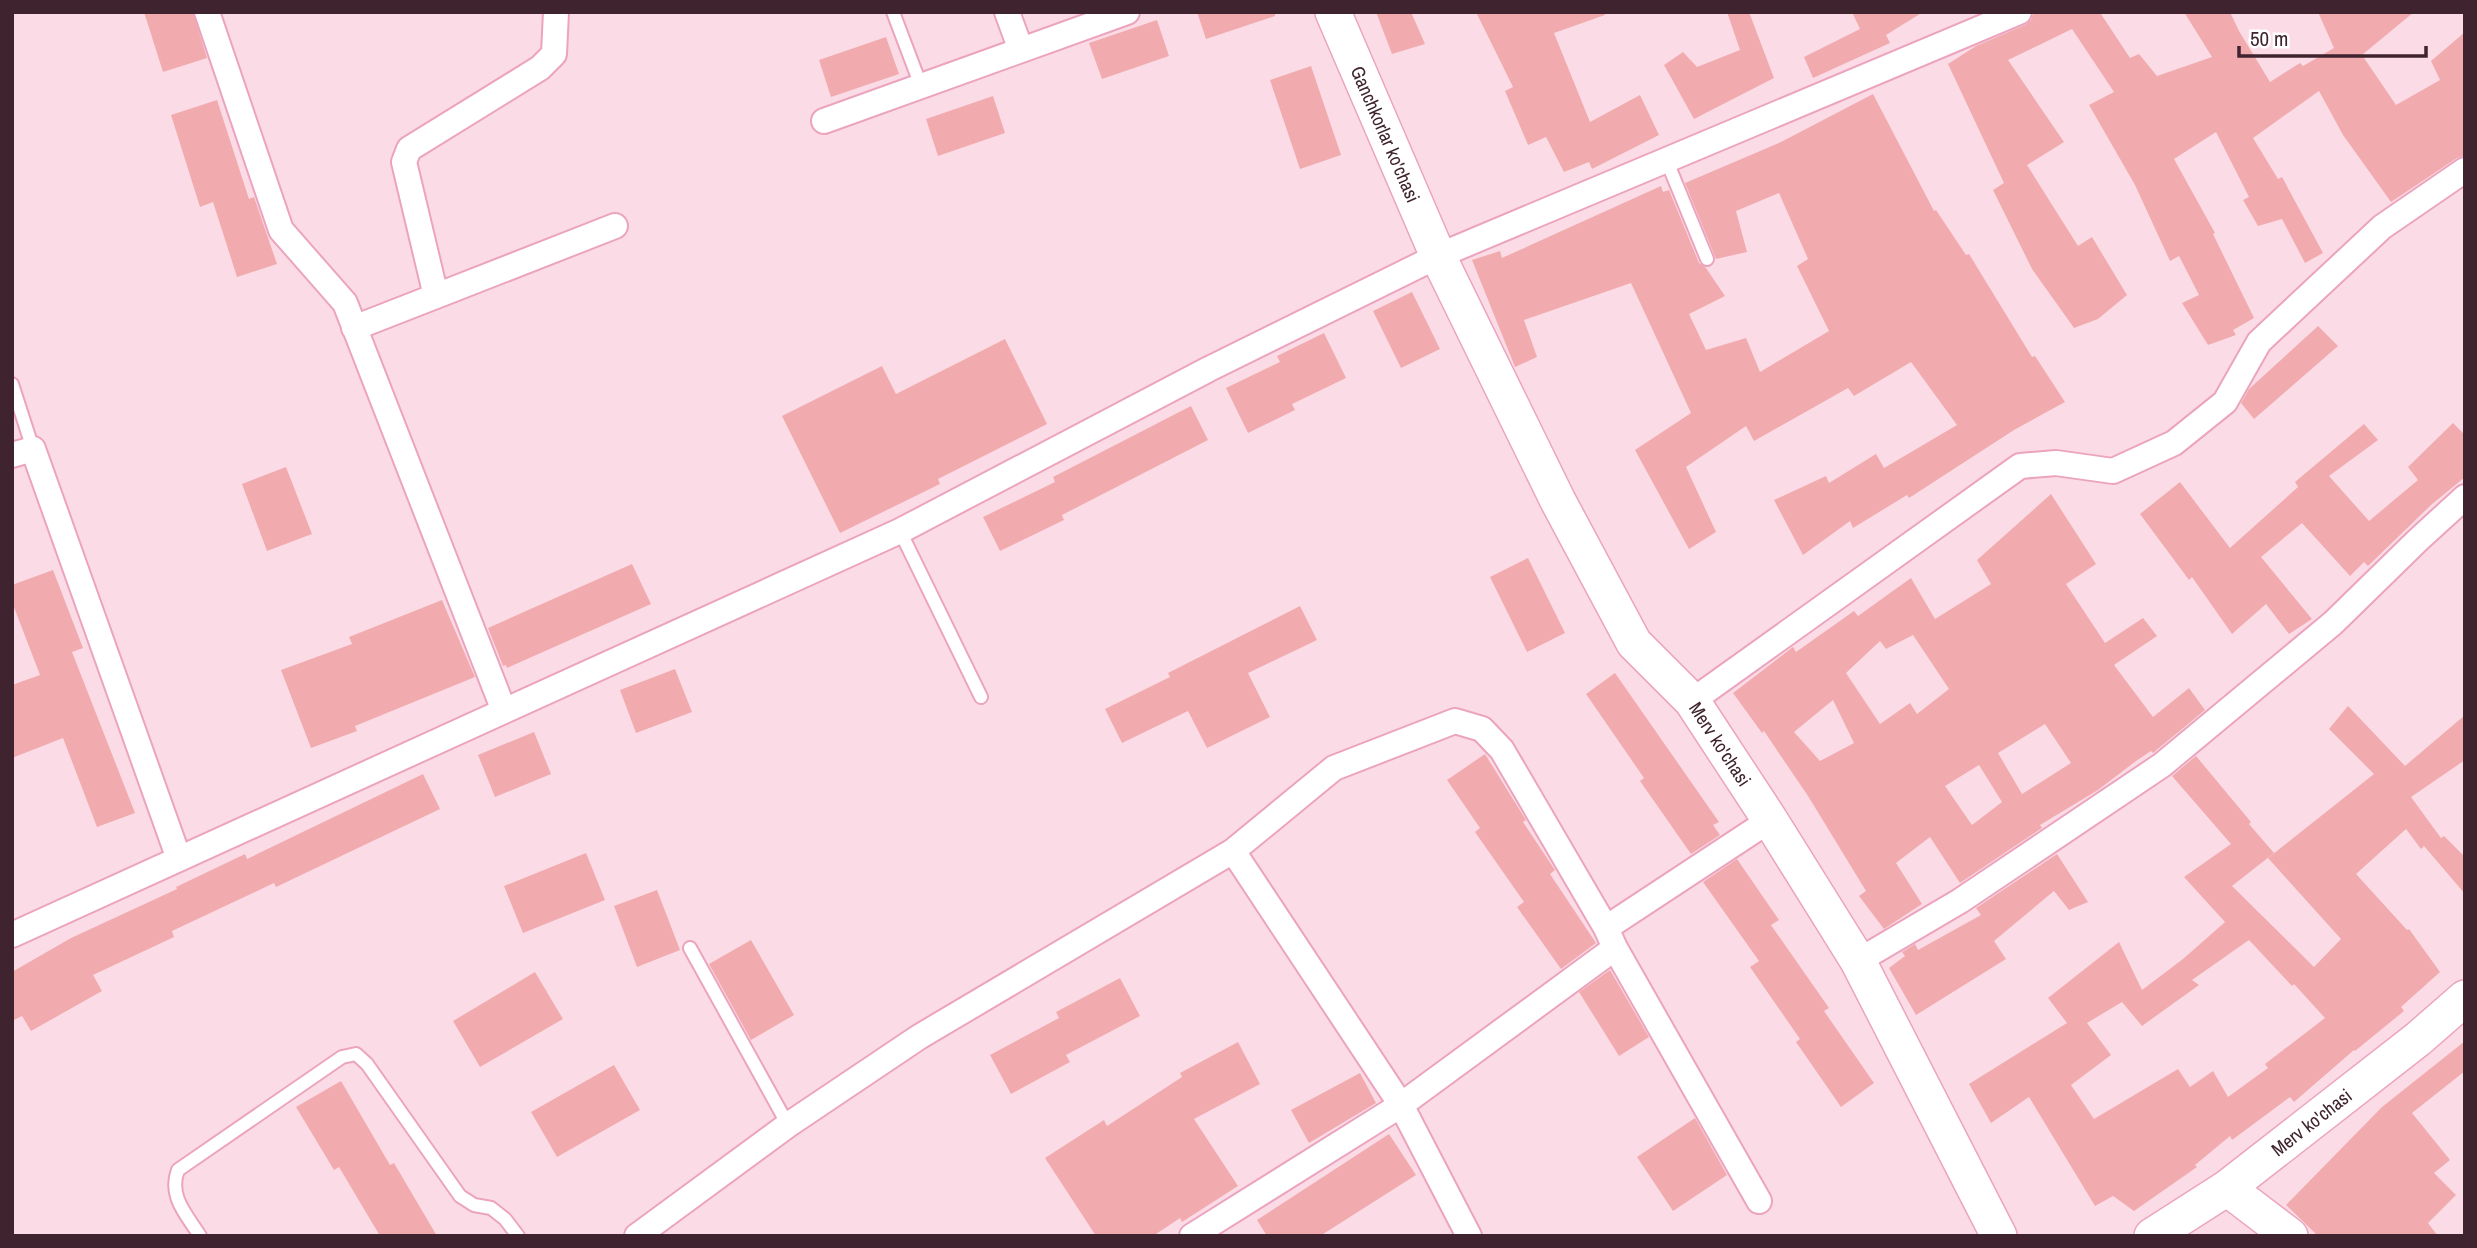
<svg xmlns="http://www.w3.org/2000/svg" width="2477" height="1248" viewBox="0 0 2477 1248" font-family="'Archivo Narrow',sans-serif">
<rect width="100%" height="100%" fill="#fbdce6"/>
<path fill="#f1abae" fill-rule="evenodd" d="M144,12H193L207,58L163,72Z
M1197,12H1275V16L1206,39Z
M1376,12H1411L1425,44L1392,54Z
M1476,12H1604L1605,15L1554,33L1590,122L1640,95L1659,135L1592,169L1589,162L1564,172L1546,137L1528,145L1505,91L1513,87Z
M1727,12H1749L1774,78L1694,119L1664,65L1683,52L1697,67L1740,50Z
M1852,12H1923L1886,35L1890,43L1813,78L1804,57L1860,29Z
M2034,12H2105L2101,14L2130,58L2139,54L2157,76L2212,57L2184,12H2230L2239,31L2270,82L2300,63L2303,66L2334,48L2318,12H2414L2362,55L2396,105L2440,80L2431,61L2465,32V155L2457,158L2391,202L2343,135L2319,91L2253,138L2278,179L2282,177L2323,253L2305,263L2282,219L2258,226L2243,200L2249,197L2216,132L2174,159L2215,233L2213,234L2254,318L2233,330L2236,335L2208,345L2182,303L2199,295L2179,256L2170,261L2135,185L2089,105L2114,92L2072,29L2008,60L2064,142L2027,165L2078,246L2092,237L2127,295L2098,319L2074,328L2032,269L1993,190L2004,183L1948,64L1976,46L2025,25L2031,20Z
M1157,20L1169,56L1102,79L1089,43Z
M886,37L899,74L831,97L819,60Z
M1311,66L1341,155L1300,169L1270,80Z
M1873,94L1934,211L1936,210L1966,255L1969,254L2032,357L2035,356L2065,402L2014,430L1909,498L1907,495L1853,528L1850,521L1803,555L1774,500L1826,476L1829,483L1876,454L1884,468L1957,425L1911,362L1854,396L1848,388L1754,441L1746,426L1686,467L1716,532L1689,549L1635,450L1691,413L1631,283L1524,320L1537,357L1515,367L1472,260L1500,251L1502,258L1661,186L1663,192L1669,190L1699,263L1706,268L1725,296L1689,314L1706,350L1746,338L1760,372L1829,331L1797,266L1808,259L1779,193L1736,211L1747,252L1716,259L1685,183L1781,142Z
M993,96L1005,133L938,156L926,119Z
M217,100L249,199L254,197L277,264L237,277L213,202L200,207L171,115Z
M1412,292L1440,349L1401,368L1373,311Z
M2318,326L2338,346L2254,419L2241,403L2249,389Z
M1324,333L1346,378L1292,404L1295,410L1248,433L1226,388L1280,362L1277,356Z
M1005,339L1047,424L938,479L940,484L840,533L782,416L882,366L896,394Z
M1191,406L1208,440L1062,515L1064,520L1000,551L983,517L1055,482L1053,477Z
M2453,423L2465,435V477L2431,505L2368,566L2364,562L2350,576L2302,523L2261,557L2312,619L2289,634L2266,604L2232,634L2192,577L2189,580L2140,514L2180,482L2230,548L2298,487L2295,482L2364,424L2378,440L2329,476L2369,521L2418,480L2408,467Z
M286,467L312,534L267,551L242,484Z
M2051,494L2096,564L2066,584L2105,643L2143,618L2157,636L2114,665L2153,717L2189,688L2205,710L2153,753L2151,751L2136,761L2098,790L2040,825L2042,828L1960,883L1930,837L1896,863L1922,904L1884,929L1859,896L1866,891L1808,796L1764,731L1762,733L1733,693L1793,647L1796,652L1854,611L1858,616L1911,578L1935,619L1991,584L1977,560ZM1913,635L1949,689L1917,714L1910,703L1880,724L1846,673L1880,641L1886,649ZM1833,700L1854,743L1820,761L1794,732ZM2045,724L2071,763L2022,794L1998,753ZM1979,765L2002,802L1972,825L1945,786Z
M1528,558L1565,633L1527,652L1490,577Z
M632,564L651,604L507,668L506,665L503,666L488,628Z
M53,570L83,648L72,652L135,813L97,827L63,738L12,758V685L40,675L12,602V585Z
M442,600L475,677L355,726L357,731L311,748L281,670L352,644L349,637Z
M1300,606L1317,640L1248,673L1270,717L1207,748L1188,711L1122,743L1105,709L1170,677L1168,673Z
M675,669L692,712L636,733L620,690Z
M1615,673L1719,822L1713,825L1720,835L1691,854L1640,781L1644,778L1586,694Z
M2348,706L2405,766L2465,715V760L2411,797L2441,838L2444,836L2465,857V894L2424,846L2421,849L2406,829L2356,874L2407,930L2409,929L2440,972L2401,1007L2404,1011L2355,1051L2354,1050L2294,1102L2290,1097L2232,1140L2230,1136L2195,1165L2197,1167L2134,1211L2113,1196L2095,1206L2029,1097L1991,1123L1969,1084L2067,1023L2048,998L2119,942L2142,990L2183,959L2225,922L2184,877L2231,844L2172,776L2196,756L2251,822L2249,824L2274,853L2232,886L2314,967L2341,939L2268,858L2374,774L2329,729ZM2249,940L2292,986L2294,984L2325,1018L2265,1064L2268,1068L2228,1097L2213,1071L2190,1087L2178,1069L2094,1119L2071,1085L2111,1055L2087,1023L2122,1002L2142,1026L2199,985L2192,980Z
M534,732L551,774L495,797L478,755Z
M1485,754L1526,820L1523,822L1555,870L1550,874L1596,943L1561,969L1517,907L1524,902L1475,832L1480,828L1447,780Z
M423,774L440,809L276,887L274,883L172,931L174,937L93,975L102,991L31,1031L22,1016L12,1021V972L71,938L177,889L176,887L245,854L247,859Z
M586,853L605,900L523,933L504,886Z
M2057,854L2088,902L2069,910L2054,891L1994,941L2006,959L1916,1015L1889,968L1905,956L1902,952L1915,944L1918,950L1981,915L1976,908Z
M1737,859L1779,920L1771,925L1829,1008L1824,1011L1874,1083L1841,1107L1796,1042L1800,1039L1750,967L1759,961L1703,882Z
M657,890L680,950L637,967L614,906Z
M751,940L794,1015L751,1040L709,964Z
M1610,970L1649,1037L1619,1056L1579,992Z
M535,972L563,1019L480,1067L453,1021Z
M1120,978L1140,1016L1066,1055L1070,1062L1011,1094L990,1055L1059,1018L1056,1012Z
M2465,1041V1071L2412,1113L2450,1160L2434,1173L2456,1195L2428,1223L2438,1236H2318L2286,1205L2382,1107Z
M1238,1042L1260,1084L1194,1119L1238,1186L1182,1222L1180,1218L1153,1236H1096L1045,1158L1104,1120L1107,1126L1182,1077L1180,1073Z
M614,1065L640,1110L557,1157L531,1112Z
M1360,1073L1376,1103L1309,1143L1291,1110Z
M341,1081L390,1165L394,1163L437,1236H380L339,1167L334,1170L296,1107Z
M1695,1118L1727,1175L1673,1211L1637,1157Z
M1389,1134L1416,1175L1320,1236H1267L1257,1220Z"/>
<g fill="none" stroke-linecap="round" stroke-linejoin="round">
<g stroke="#eca4be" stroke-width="16">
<path id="lane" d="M893,12L921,86
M1666,159L1707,259
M12,384L33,449
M900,531L981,697
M690,948L788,1125
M200,1236C186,1214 168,1196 178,1170L342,1057L356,1054L367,1064L460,1196L474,1205L491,1208L505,1219L518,1236"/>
</g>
<g stroke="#eca4be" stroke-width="28">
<path id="street" d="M207,12L281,230L345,303L504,711L900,531L1209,369L1438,256L2019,12
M1007,12L1021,50
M824,121L1127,12
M436,296L615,226
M354,328L436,296L404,162L409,149L540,68L554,54L556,12
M12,455L33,449L179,859
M1692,701L2020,466L2056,463L2113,471L2174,443L2225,402L2259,342L2382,227L2465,170
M1233,851L1334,768L1455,721L1482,729L1502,750L1606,928
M12,935L504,711
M1615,948L1759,1201
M1858,961L1960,901L2162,765L2333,623L2418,540L2465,497
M637,1236L788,1125L919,1037L1233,851L1401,1105L1469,1236
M1192,1236L1401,1105L1615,948L1606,928L1770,820"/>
</g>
<g stroke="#eca4be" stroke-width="38">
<g id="secondary">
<path id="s1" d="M1333,12L1438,256L1558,501L1634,643L1692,701L1770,820L1858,961L1999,1236"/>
<path d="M2227,1188L2290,1236"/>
<path id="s2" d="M2152,1236L2227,1188L2418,1039L2465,998"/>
</g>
</g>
<use href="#lane" stroke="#fff" stroke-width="12"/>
<use href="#street" stroke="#fff" stroke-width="24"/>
<use href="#secondary" stroke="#fff" stroke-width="35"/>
</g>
<g text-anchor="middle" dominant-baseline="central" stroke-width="6" stroke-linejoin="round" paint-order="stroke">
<g font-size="19" fill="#3f232e" stroke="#fff">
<text stroke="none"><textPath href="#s1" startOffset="133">Ganchkorlar ko'chasi</textPath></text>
<text stroke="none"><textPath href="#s1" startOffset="833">Merv ko'chasi</textPath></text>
<text stroke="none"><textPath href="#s2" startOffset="196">Merv ko'chasi</textPath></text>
</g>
</g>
<rect width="2477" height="1248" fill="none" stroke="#3f232e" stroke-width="28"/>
<path d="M2239 46v10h187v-10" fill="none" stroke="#3f232e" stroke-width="3.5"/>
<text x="2250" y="46" font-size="21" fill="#3f232e" stroke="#ffffff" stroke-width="5" paint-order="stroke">50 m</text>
</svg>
